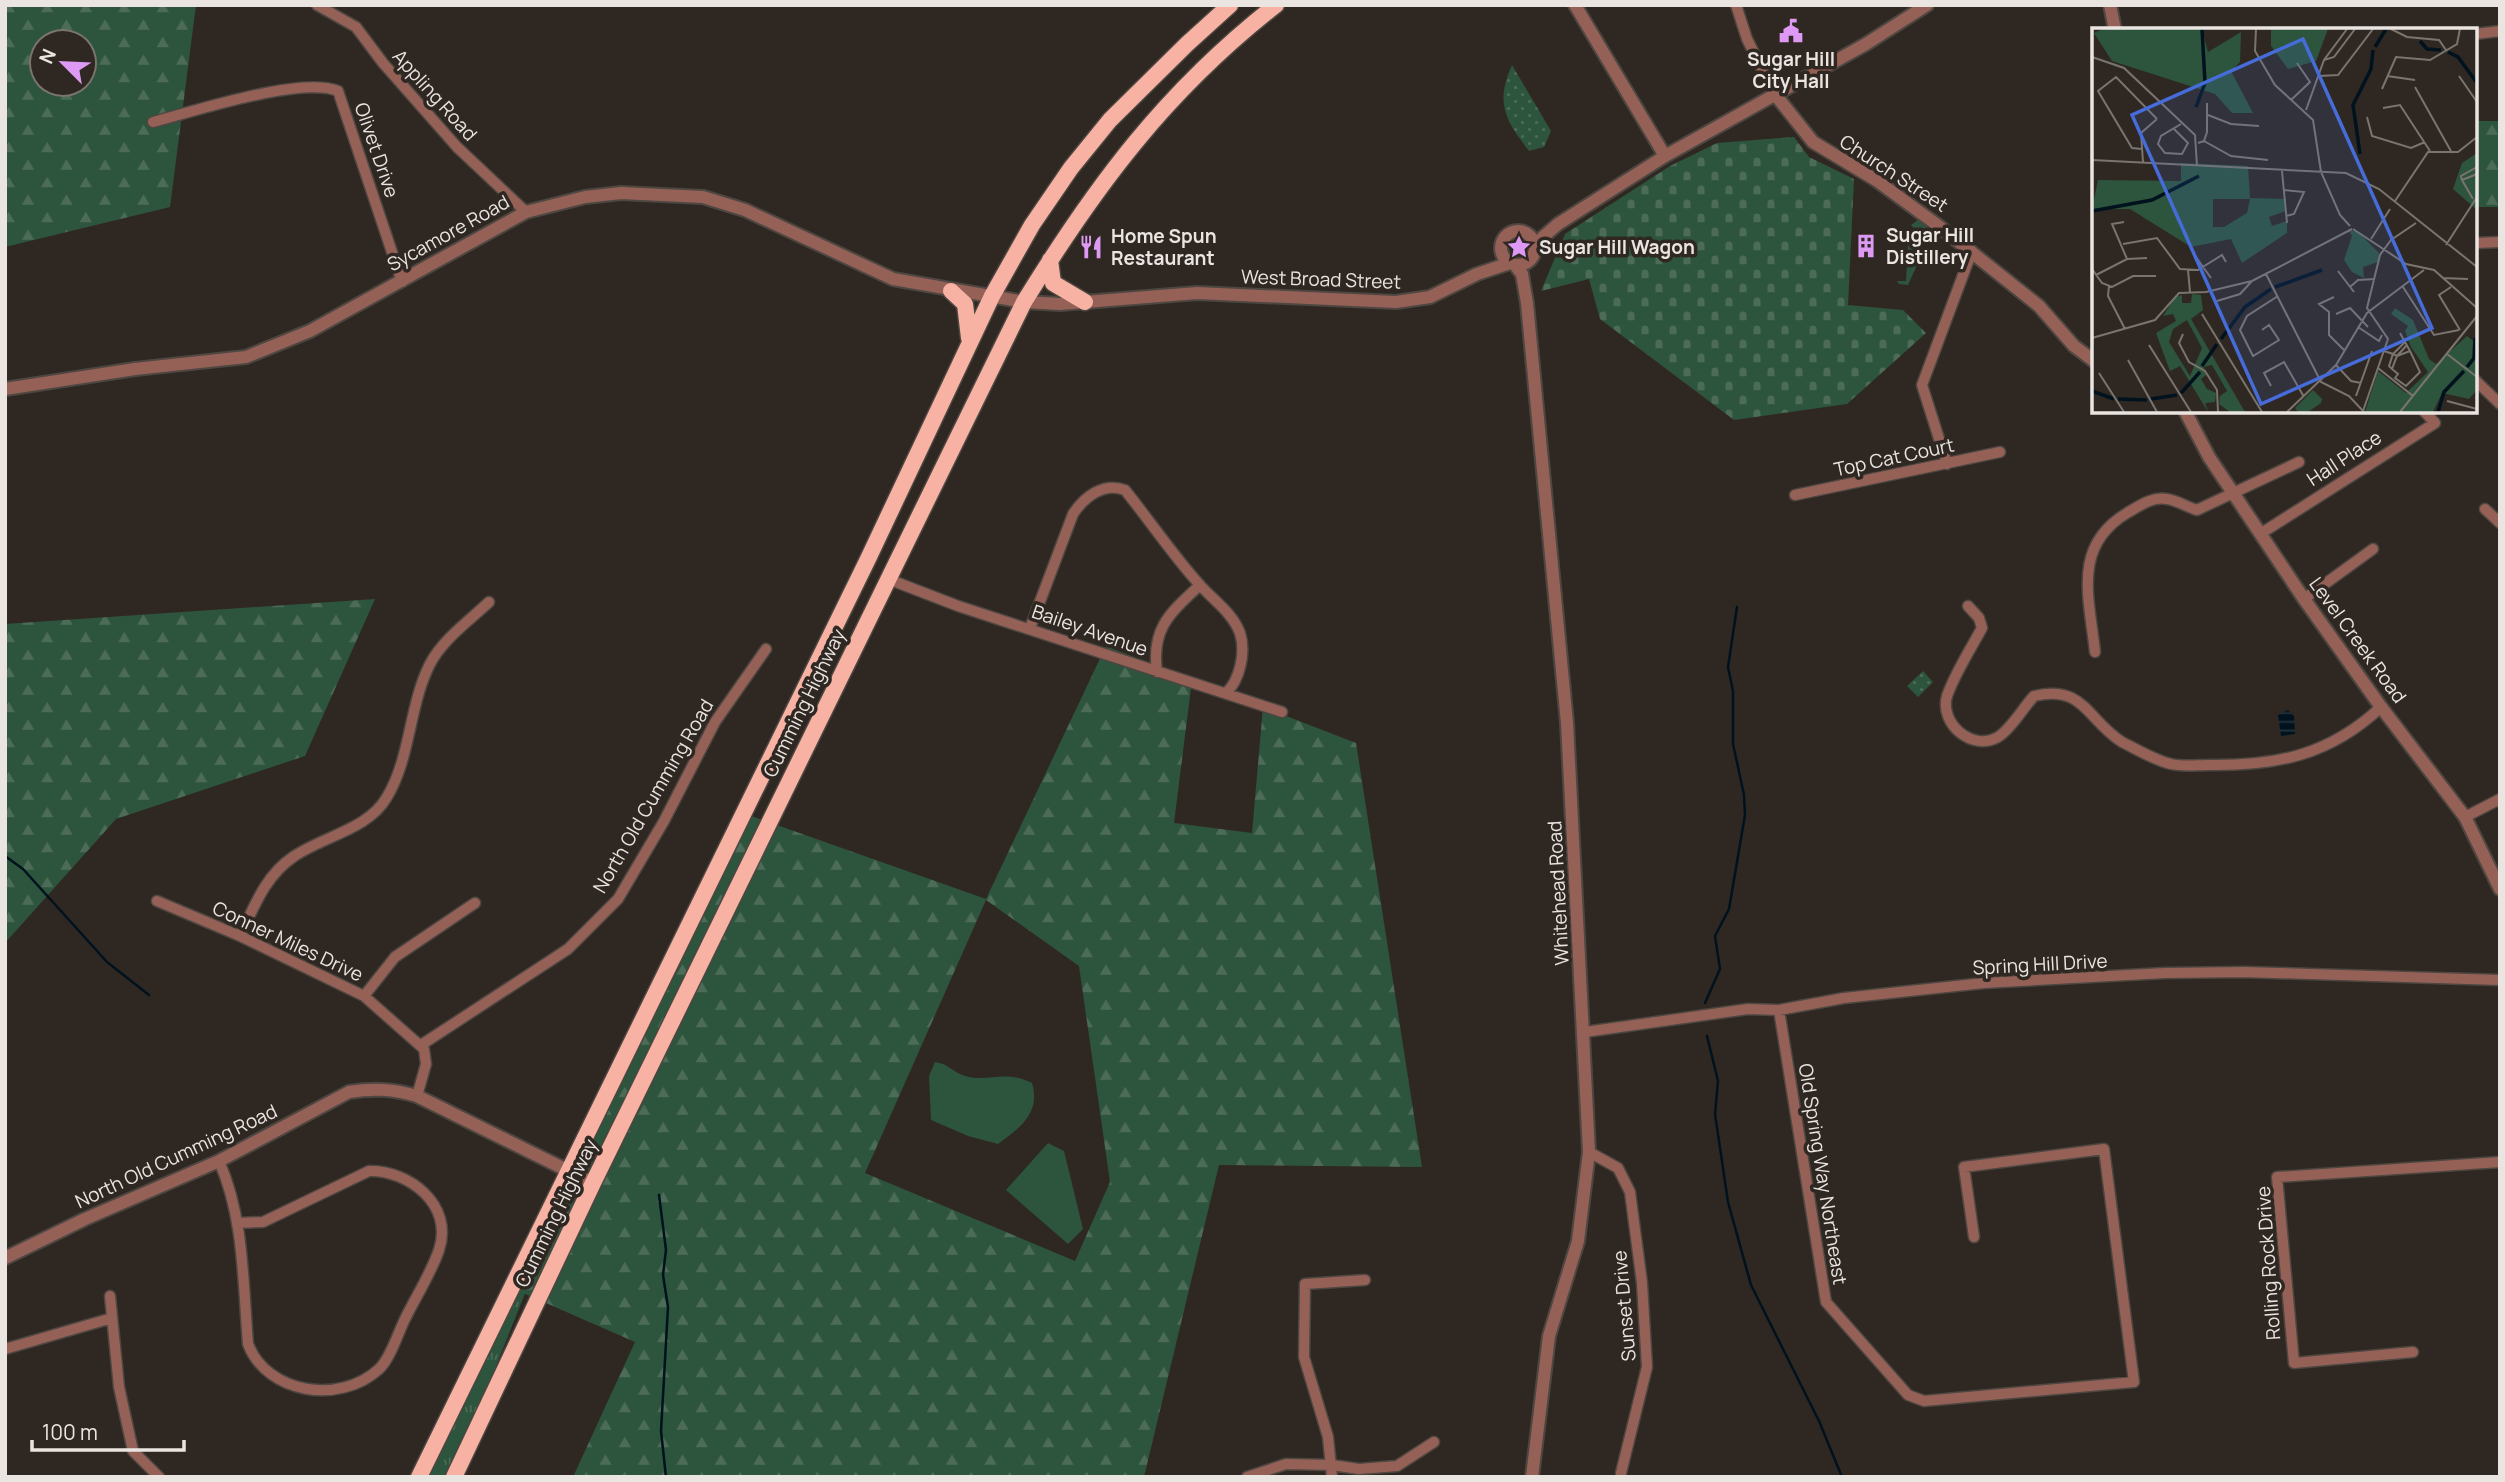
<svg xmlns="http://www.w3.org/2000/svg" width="2505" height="1482" viewBox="0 0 2505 1482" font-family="Manrope,sans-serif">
<defs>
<pattern id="grass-tufts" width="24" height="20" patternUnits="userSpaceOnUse" patternTransform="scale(1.75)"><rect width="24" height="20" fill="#2d543c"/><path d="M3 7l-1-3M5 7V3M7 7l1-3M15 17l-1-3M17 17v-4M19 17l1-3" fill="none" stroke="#4c6c58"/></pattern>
<pattern id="forest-firs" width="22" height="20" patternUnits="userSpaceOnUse" patternTransform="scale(1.75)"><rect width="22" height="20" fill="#2d543c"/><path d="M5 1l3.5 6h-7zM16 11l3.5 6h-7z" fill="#4c6c58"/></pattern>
<pattern id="cemetery-stones" width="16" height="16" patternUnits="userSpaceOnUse" patternTransform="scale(1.75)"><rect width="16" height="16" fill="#2d543c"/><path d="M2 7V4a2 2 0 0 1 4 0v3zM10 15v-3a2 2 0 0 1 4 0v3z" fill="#4c6c58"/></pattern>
<pattern id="park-dots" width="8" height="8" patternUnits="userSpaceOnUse" patternTransform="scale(1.75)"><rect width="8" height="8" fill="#2d543c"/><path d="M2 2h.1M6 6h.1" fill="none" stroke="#4c6c58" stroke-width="1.8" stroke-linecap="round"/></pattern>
<pattern id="water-rules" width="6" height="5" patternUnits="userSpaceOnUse" patternTransform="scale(1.75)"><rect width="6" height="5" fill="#00121e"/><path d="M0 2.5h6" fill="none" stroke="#25343e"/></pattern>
</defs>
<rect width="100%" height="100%" fill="#2f2822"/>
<path fill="url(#grass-tufts)" d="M1918,220L1928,225V234L1922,229L1910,259L1916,267L1908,285L1899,284L1897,281H1906L1908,244L1902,240L1903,237L1911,242L1917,232L1911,225Z
M560,1206L462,1451L449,1477H429Z"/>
<path fill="url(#forest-firs)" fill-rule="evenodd" d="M5,5H196L170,207L5,247ZM42,42H84V84H42Z
M2475,121H2500V207H2475Z
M375,599L305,756L116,819L5,943V624Z
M1106,646L1192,680L1174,823L1252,833L1263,707L1356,743L1422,1167L1219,1165L1144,1477H573L635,1342L507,1286L740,812L986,899ZM986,900L1079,966L1110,1182L1075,1261L865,1173Z"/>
<path fill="url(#cemetery-stones)" d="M1794,137L1809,157L1854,179L1848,305L1903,310L1926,333L1847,404L1734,420L1600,319L1589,279L1541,291L1565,234L1670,166L1717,143Z"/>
<path fill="url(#park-dots)" d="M1512,65L1551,131L1544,147L1529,151C1505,120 1495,103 1512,65Z
M1923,671L1933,682L1918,697L1907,686Z"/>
<path fill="#2d543c" d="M935,1062C949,1064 954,1073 965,1076C989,1083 1004,1069 1032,1083C1041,1113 1020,1128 998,1144L968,1136L931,1120L929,1076Z
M1048,1143L1064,1151L1083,1229L1068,1244L1006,1190Z"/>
<path fill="url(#water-rules)" d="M2288,710L2294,716L2295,734L2281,736L2278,715Z"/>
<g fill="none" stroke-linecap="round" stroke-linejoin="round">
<path stroke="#00121e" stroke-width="2.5" d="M5,856L23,869L107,962L149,995
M1705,1003L1720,969L1715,936L1729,909L1745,815L1744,795L1733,744V691L1728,667L1737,607
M1707,1036L1718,1081L1715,1114L1728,1202L1751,1285L1819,1421L1842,1477
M659,1195L666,1250L663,1275L668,1307L661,1431L666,1477"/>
<g stroke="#4d4641" stroke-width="13">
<path id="minor" d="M317,5L356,27L383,63L457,147L526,212
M1736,5L1747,39L1774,93
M2475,34L2500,31
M153,122C195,111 301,76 338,91L402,282
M2475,243L2500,242
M2475,380L2500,404
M1947,464L1922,385L1972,251
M1795,495L2000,452
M2485,509L2500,523
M2260,534L2435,423L2424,411
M888,579L958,606L1282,712
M2304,599L2373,549
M1968,606L1979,618L1982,628C1970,650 1955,673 1947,696C1939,724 1973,752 1998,737C2011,729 2023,708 2034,696C2084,684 2087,720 2122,742C2136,749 2156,761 2171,764C2183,767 2197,765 2209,765C2277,766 2330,755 2381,707
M1030,628L1073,514C1085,496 1104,482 1125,490C1150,521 1172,554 1199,584C1213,600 1232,612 1240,633C1246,652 1240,680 1226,693
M2095,652C2089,597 2072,546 2127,513C2139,506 2153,496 2167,499C2176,500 2187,507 2197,510L2299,462
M1157,672C1151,628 1170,613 1200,585
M2465,817L2500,799
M157,901L240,936L364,996L424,1049L426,1064L417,1096
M240,936C254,907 265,876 293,857C323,836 368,830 387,797C411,757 409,705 430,664C442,640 470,620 489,602
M364,996L395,957L475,903
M1779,1010L1826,1302L1908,1395L1924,1401L2134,1382L2104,1149L1964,1167L1974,1237
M1585,1032L1748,1009L1779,1010L1844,998L1984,983L2165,973L2244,972L2500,980
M421,1045L568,949L618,899L664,821L715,722L766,649
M1589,1152L1618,1168L1630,1192L1642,1283L1647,1367L1621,1473
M219,1161C244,1217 243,1283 248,1344C267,1394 340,1405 379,1369C391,1358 398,1332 406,1317C417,1295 431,1273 439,1250C454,1205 409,1170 369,1171L263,1222L237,1223
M110,1296L119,1387L133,1451L159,1477
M5,1349L112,1318
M2413,1352L2294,1363L2277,1177L2500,1162
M1247,1477L1286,1464L1332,1465L1359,1469L1397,1466L1434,1442
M1332,1477L1328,1437L1304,1357L1305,1284L1365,1280"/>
</g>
<g stroke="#4d4641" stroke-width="16">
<path id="tertiary" d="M1575,5L1665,156
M2110,5L2115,30
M1774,93L1813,142L1876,180L1940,227L2039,306L2074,346L2094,361
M1501 248a17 17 0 1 1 34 0a17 17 0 1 1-34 0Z
M1535,249L1543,237L1558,224L1665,156L1866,44L1927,5
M1515,265L1522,274L1527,303L1567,723L1589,1152L1578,1241L1549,1336L1532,1477
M5,389L135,369L246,357L310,331L526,212L585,197L621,193L703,197L745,210L893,279L1024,302L1060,304L1197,293L1396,302L1430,297L1477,274L1510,263
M2185,411L2209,457L2304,599L2381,707L2465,817L2500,889
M5,1258L85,1219L219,1161L349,1092C374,1088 393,1089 417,1096L593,1183"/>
</g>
<g stroke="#4d4641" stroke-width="19">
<path id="trunk" d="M1050,260L1053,283L1085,302
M951,291L965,304L969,338
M419,1477L868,559L992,296L1032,225L1071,168L1110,120L1187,44L1230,5
M454,1477L593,1183L1024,302C1096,185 1166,91 1276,5"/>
</g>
<use href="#minor" stroke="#956156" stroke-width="10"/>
<use href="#tertiary" stroke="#956156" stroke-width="12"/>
<use href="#trunk" stroke="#f7b2a3" stroke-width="16"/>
</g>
<defs>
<g id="civic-bare" transform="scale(1.89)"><path d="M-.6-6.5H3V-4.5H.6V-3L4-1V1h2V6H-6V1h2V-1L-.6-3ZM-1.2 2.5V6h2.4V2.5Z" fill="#dd99f3" stroke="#2f2822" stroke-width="2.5" paint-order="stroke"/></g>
<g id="building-bare" transform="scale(1.89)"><path d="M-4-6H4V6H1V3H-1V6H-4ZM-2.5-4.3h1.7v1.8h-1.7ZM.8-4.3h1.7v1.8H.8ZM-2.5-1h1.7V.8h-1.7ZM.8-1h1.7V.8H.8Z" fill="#dd99f3" stroke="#2f2822" stroke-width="2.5" paint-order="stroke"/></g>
<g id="restaurant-bare" transform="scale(1.89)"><path d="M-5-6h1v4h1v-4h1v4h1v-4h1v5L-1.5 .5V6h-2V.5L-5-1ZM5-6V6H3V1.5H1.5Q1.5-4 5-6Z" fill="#dd99f3" stroke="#2f2822" stroke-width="2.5" paint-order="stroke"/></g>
<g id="sight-bare" transform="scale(1.89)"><path d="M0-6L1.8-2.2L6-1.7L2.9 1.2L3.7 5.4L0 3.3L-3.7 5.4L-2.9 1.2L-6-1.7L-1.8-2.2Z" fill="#dd99f3" stroke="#2f2822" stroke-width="2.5" paint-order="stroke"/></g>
</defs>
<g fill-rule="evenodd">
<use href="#civic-bare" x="1791" y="31"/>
<use href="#building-bare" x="1866" y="246"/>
<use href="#restaurant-bare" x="1091" y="247"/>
<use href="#sight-bare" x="1519" y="247"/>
</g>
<g text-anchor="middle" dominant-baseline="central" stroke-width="7" stroke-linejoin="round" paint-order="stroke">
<g font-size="19" font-weight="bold" fill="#ebe5e2" stroke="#2f2822" text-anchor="start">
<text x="1791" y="59" text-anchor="middle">Sugar Hill<tspan x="1791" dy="22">City Hall</tspan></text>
<text x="1886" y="235">Sugar Hill<tspan x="1886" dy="22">Distillery</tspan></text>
<text x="1111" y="236">Home Spun<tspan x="1111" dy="22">Restaurant</tspan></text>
<text x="1539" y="247">Sugar Hill Wagon</text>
</g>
<g font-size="19" fill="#ebe5e2" stroke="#2f2822">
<text transform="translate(435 95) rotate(48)">Appling Road</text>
<text transform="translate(377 150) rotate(71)">Olivet Drive</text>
<text transform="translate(1894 173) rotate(33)">Church Street</text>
<text transform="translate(448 233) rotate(-29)">Sycamore Road</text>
<text transform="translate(1321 279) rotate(2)">West Broad Street</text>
<text transform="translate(1894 457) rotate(-12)">Top Cat Court</text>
<text transform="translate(2344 458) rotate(-33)">Hall Place</text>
<text transform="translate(1090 630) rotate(19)">Bailey Avenue</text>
<text transform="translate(2358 640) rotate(54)">Level Creek Road</text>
<text transform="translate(804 703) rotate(-64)">Cumming Highway</text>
<text transform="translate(653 796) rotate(-60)">North Old Cumming Road</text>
<text transform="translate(1558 893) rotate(-93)">Whitehead Road</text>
<text transform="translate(288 941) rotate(25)">Conner Miles Drive</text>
<text transform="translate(2040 964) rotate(-3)">Spring Hill Drive</text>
<text transform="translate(176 1156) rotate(-25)">North Old Cumming Road</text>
<text transform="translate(1823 1174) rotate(81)">Old Spring Way Northeast</text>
<text transform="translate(556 1213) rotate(-64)">Cumming Highway</text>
<text transform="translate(2268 1263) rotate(-94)">Rolling Rock Drive</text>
<text transform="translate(1624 1306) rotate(-95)">Sunset Drive</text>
</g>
</g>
<g transform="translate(2092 28)">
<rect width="385" height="385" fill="#2f2822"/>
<path d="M221,362L230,371L229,375L216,384H206L203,380Z" fill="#2d543c"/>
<path d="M11,1H110L116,24L149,4L148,34L139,43L161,85H140L123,66L20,33L2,5ZM179,1H236L224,33L196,41L179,18ZM385,125V182L361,161L370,135ZM89,135L156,138L158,170L194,171V183L177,189L180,198L195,193V205L150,235L139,211L99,219L38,181H0L6,152L89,153ZM121,171H158L155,185L132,199H121ZM100,266L109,267L111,282L99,291L153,384H138L127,376L128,368L135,363L120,337L112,339L114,347L109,351L115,361L124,365L123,374L113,375L116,384L88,338L78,343L64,305L84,293L81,286L71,288L83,269L90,267V275H99ZM95,292L110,320L98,348L77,314L81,301ZM303,280L321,292L337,331L344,336L375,308L385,316V362L377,371L350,365L341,384H273L286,343L314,365L336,344L319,319L313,303L316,298L299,286Z" fill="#2d543c" fill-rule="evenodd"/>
<path d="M257,203H265L287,225L286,234L271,239L272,250L260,244L252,232L260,208Z" fill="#2d543c"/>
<path fill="none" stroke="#00121e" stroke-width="3.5" d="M328,13L335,21L349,22M283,19L294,1M356,24L366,29L385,55M104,79L113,55L110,1M268,126L261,77L279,41L281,22M0,183L60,172L107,148M183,259L230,242M129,311L153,279L179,261M110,338L125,316M375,339L382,330L383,310M0,363L22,371M89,365L108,344M26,371L55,372M59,371L85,367M346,384L352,364L372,343"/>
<path fill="none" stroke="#7a746f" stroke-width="2" d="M164,1L163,23L183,57L221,92L229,144L248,187L258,198M299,1L315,9L347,12L354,22M0,29L32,40L103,107L105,138M232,32L242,29L263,1M227,48L246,47L281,1M295,48L323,52M367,48L385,74M323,59L360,125M290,61L304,29L338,32L365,16L368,1M199,72L218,54L205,35M291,80L308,77L338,123M214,82L232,32L255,1M116,87L139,96L167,98M275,89L280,108L319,120L333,114M82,101L96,115L90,126L73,125L66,116L69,108L89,96M112,113L139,128L176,132M106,115L112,113L115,104V75M50,121L40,120L6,63L24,49L65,91M0,132L254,145L287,161L385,239M51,134L49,105L65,91M190,143L195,195M370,152L369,148L385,139M192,162L212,164L202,186L194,188M381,171L370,152L385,146M303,173L336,124H366L385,109M32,194L20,196L35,231M261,201L314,236L342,242L385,280M279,211L298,181M31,216L65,210L88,241L106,242L130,227L134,234M354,217L385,169M104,229L119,250M0,241L10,255L20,259L41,248H64M96,242L98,264M246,243L262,264M174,246L229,354L257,368L272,384M4,247L35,231L55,230M351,250L376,251M17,258L16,268L33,301M258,259L266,252L283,251M311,259L342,307L367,302M359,259L347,267L368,302M242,269L227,276L237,284V307L252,322M125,273L148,266L160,253M110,286L170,384M244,286L258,280L276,299M266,299L287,313L290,307M170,302L177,297L187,312L161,328L148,302L155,288L186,268M308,305L318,323L328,344L314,358L303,350L306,346L300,341L305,328L318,323M91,306L87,315L97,334L113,343L125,362L126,384M0,310L63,292L87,265L114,264L160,253L260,201M57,317L99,384M292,323L301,326L313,314M355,326L385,349M36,332L65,384M244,337L259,353L269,355M286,340L321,368M300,341L297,338L301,326L305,328L315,317M7,345L32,384M179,358L172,345L192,334L212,369M264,368L280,323M355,373L385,381M271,383L296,311L275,280L288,227L299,212L324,195M195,384L244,337L275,285L332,242M308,384L385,288"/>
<path fill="#466cda" fill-opacity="0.15" stroke="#466cda" stroke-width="3.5" d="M211,11L340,300L169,376L40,87Z"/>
<rect width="385" height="385" fill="none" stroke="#ebe5e2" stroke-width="3.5"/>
</g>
<rect width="2505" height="1482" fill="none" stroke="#ebe5e2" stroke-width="14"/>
<g transform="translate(63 63) rotate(294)"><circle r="33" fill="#2f2822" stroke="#7a746f" stroke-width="2"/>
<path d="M0-5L12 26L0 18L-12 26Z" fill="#dd99f3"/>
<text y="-10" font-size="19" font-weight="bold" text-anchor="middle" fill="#ebe5e2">N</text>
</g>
<path d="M32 1440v10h152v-10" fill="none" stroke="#ebe5e2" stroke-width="3.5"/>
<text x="42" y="1440" font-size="21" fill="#ebe5e2" stroke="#2f2822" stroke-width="5" paint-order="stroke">100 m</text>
</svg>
